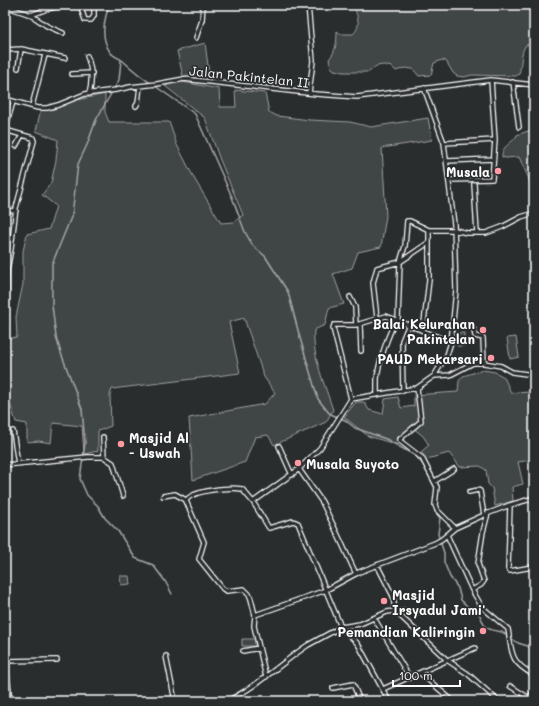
<svg xmlns="http://www.w3.org/2000/svg" width="539" height="706" viewBox="0 0 539 706" font-family="Mali,sans-serif">
<rect width="100%" height="100%" fill="#2a2d2e"/>
<filter id="ink" filterUnits="userSpaceOnUse"><feTurbulence type="fractalNoise" baseFrequency=".025" numOctaves="2"/><feDisplacementMap in="SourceGraphic" scale="8" xChannelSelector="R" yChannelSelector="G"/><feConvolveMatrix kernelMatrix="1 2 1 2 8 2 1 2 1" color-interpolation-filters="sRGB"/></filter>
<g filter="url(#ink)">
<path fill="#414445" stroke="#a0a2a2" d="M334,5H534V44L526,45C520,53 522,64 519,74L516,76L472,75L464,77L457,76L453,73L446,61L442,60L434,63L431,75L419,76L413,69L405,68L396,71L392,67L384,65L376,66L369,72H343L334,70L331,67L329,59C336,52 337,41 337,31L341,34H353C362,26 357,16 354,6L337,10Z
M205,43L209,73L183,76L177,51Z
M178,81L219,89L220,107H236L235,90L265,93L269,112L277,116L310,120L350,122L371,127L428,118L432,140L382,148L386,216L381,247L358,252L352,268L333,274L344,304L329,308L325,325L314,330C312,357 325,385 333,410L326,422L274,445L268,435L255,437L245,462L193,480L189,418L265,404L275,393L264,377L244,318L229,322L240,373L112,389L110,395L111,426L98,431V451L84,454L82,426L53,423L51,443L39,441L27,442V424L16,422L5,388V339L17,337L16,317L23,284V251L27,234L49,229L56,206L42,195L51,183L56,160L58,140L36,131L41,108L105,94V112L109,122H169L177,145L195,180L221,223L234,222L243,215L220,160L205,118L165,86Z
M534,127V189L531,188L529,179L519,157L506,158L502,157C501,145 513,144 517,135L531,130Z
M457,333H464V346H457Z
M516,337L519,357L510,359L507,338Z
M483,370L495,372L504,377L511,393L532,392L534,397V468L531,460L518,462L523,484L512,487L513,501L495,506L492,488L488,484L486,470L480,466L460,467L449,453L427,459L421,452L429,445L423,436L412,427L397,438L398,445L368,436L344,417L356,402H364L369,410L383,414L385,399L398,397L401,408L414,406V395L458,392L459,381L463,376Z
M120,576H129L130,584L121,585Z
M242,639H255V646H242Z"/>
<g fill="none" stroke-linecap="round" stroke-linejoin="round">
<path stroke="#a6a7a7" stroke-width="1.5" d="M109,5C104,21 100,37 110,52C113,56 119,58 123,61C133,70 141,77 152,84
M121,60L119,80L96,120L87,145L78,164L72,215L52,264V305L56,337L61,353L82,409L85,443L80,479L87,495L98,506L105,518L118,531L135,558L153,565L165,581L172,594
M155,86L195,114L232,197L245,232L253,246L265,256L288,292L300,338L318,399L329,413L337,417L345,420L355,428L386,439L414,455L424,465
M434,504L435,512L440,518L438,534L444,553V562L450,577L458,588L461,600L468,607L479,613L485,627L492,630L502,632L518,643L534,648"/>
<g stroke="#fff" stroke-width="6">
<path id="minor" d="M78,5L81,8L85,20H91L94,16V5
M308,5L313,61L309,93
M5,6L31,15L47,9L64,5
M31,15L47,26L63,33
M196,38L202,20L203,5
M5,50L21,49L65,58
M87,56C92,69 93,80 89,94
M18,68L21,49
M72,74L92,73
M513,82L519,127
M5,99L38,108H47L58,105L85,94L116,90L130,87L157,84L184,79L316,94L357,97L491,80L534,85
M32,106L45,55
M136,106L138,103L140,86
M5,130L13,102
M444,143L495,140
M16,146L22,135
M447,161L493,159
M449,180L492,179L495,140L491,80
M474,184L477,233
M5,210L16,211
M350,297L355,307L356,325
M377,318L373,283L377,268L400,262L428,243
M398,320L400,262L405,246L407,221H410L429,230H455L467,233H486L502,227L521,217L534,213
M360,324L361,351
M474,330L475,336L483,338L484,363
M423,331L429,280V230
M5,336L7,270L11,249L16,208L34,141L33,138L5,130
M434,376L450,375L473,363H484L501,366L512,372L534,375
M417,388L421,421L400,439V441L422,458L437,487L435,505L437,510L455,528
M403,391L402,341L409,324
M377,395C377,390 377,384 377,379C378,364 389,331 397,319
M351,399L417,388L434,376L447,355L451,342L456,290L454,224L444,143L424,88
M351,399L333,328L334,325H356L386,316L451,342
M13,431L18,464
M103,437L104,457
M279,446L292,475
M5,465L88,457H104L113,463L123,496
M299,469L322,502L338,535L356,574
M435,481L454,469
M469,492L478,490L480,491L484,515
M163,496L175,494L186,500
M253,502L299,469L320,448L351,399
M510,505L508,569L510,571L532,567L534,568
M447,535L472,590L481,585L484,581L478,564L483,532L488,513
M377,565L393,596L395,611L447,660L468,674L496,699L493,701
M472,590L482,607L508,629C512,654 510,662 534,675
M255,615L326,590L359,572L435,543L442,539L455,528L484,515L510,505L534,498
M374,618L410,678
M341,627L358,644L389,701
M341,627L360,624L387,612L395,611L424,612
M243,651L259,648
M166,656L175,701
M5,661L57,660
M420,673L453,701
M510,686L529,698L534,691
M333,688L353,684L360,701
M383,689L475,648
M227,701C257,687 281,663 308,645C319,639 330,633 341,627L298,523L293,521L269,528L253,502L242,489C231,487 191,490 186,501L204,542L199,559L223,589L227,591L244,589L249,594L251,599L255,615L254,626L266,677"/>
</g>
<g stroke="#fff" stroke-width="8">
<path id="secondary" d="M5,664L9,701"/>
</g>
<use href="#minor" stroke="#2a2d2e" stroke-width="3.5"/>
<use href="#secondary" stroke="#2a2d2e" stroke-width="5"/>
</g>
</g>
<g fill="#ff9aa2" stroke="#2a2d2e" stroke-width="1.5">
<circle cx="498" cy="171" r="4"/>
<circle cx="483" cy="330" r="4"/>
<circle cx="491" cy="358" r="4"/>
<circle cx="121" cy="444" r="4"/>
<circle cx="298" cy="463" r="4"/>
<circle cx="384" cy="601" r="4"/>
<circle cx="483" cy="631" r="4"/>
</g>
<g text-anchor="middle" dominant-baseline="central" stroke-width="3.5" stroke-linejoin="round" paint-order="stroke">
<g font-size="13" fill="#fff" stroke="#2a2d2e">
<text transform="translate(249 76) rotate(6)">Jalan Pakintelan II</text>
</g>
<g font-size="13" font-weight="bold" fill="#fff" stroke="#2a2d2e" text-anchor="end">
<text x="490" y="171">Musala</text>
<text x="475" y="323">Balai Kelurahan<tspan x="475" dy="15">Pakintelan</tspan></text>
<text x="483" y="358">PAUD Mekarsari</text>
<text x="129" y="437" text-anchor="start">Masjid Al<tspan x="129" dy="15">- Uswah</tspan></text>
<text x="306" y="463" text-anchor="start">Musala Suyoto</text>
<text x="392" y="594" text-anchor="start">Masjid<tspan x="392" dy="15">Irsyadul Jami'</tspan></text>
<text x="475" y="631">Pemandian Kaliringin</text>
</g>
</g>
<rect width="539" height="706" fill="none" stroke="#2a2d2e" stroke-width="20"/>
<rect x="10" y="10" width="519" height="686" fill="none" stroke="#fff" stroke-width="1.5" filter="url(#ink)"/>
<path d="M393 680v6h67v-6" fill="none" stroke="#ffffff" stroke-width="2"/>
<text x="399" y="680" font-size="12" fill="#ffffff" stroke="#2a2d2e" stroke-width="3" paint-order="stroke">100 m</text>
</svg>
